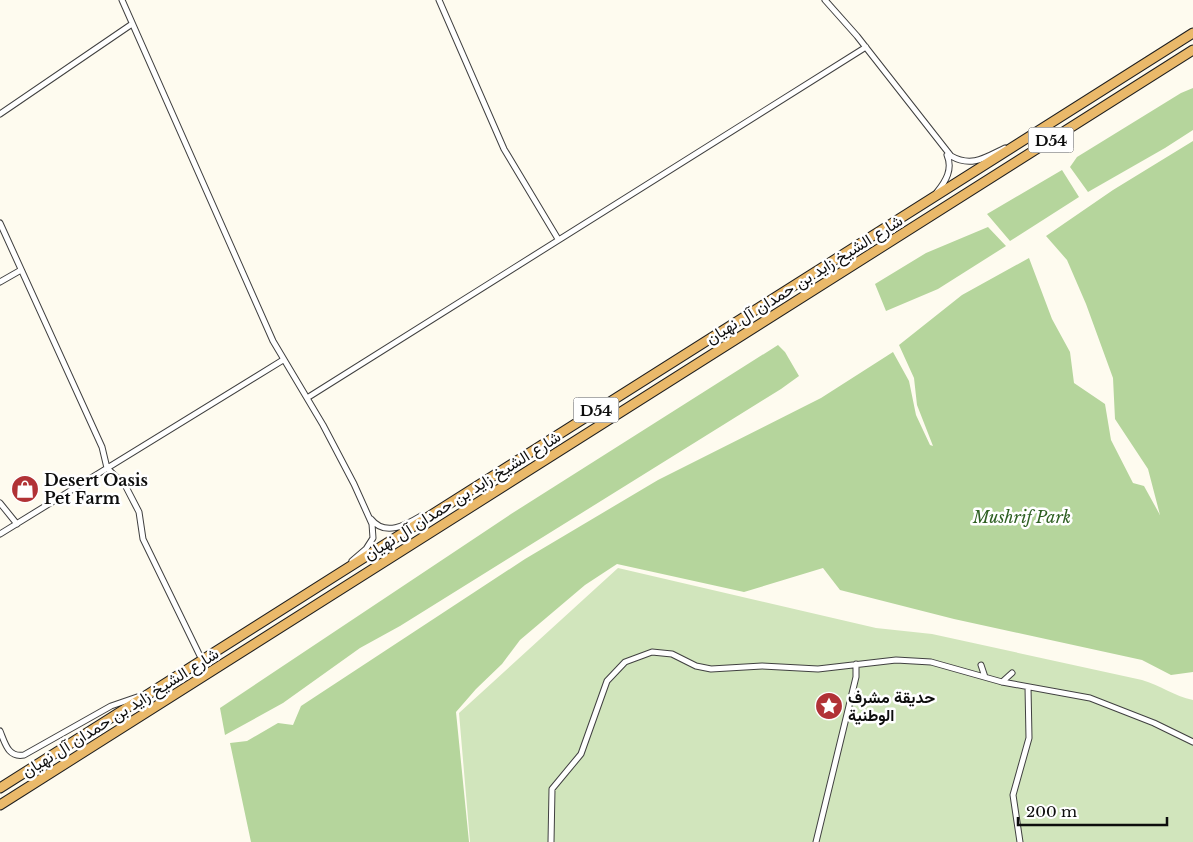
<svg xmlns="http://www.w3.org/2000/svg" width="1193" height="842" viewBox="0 0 1193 842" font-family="'Libre Baskerville',Vazirmatn,serif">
<rect width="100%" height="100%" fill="#fefbef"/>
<path fill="#d1e5bc" d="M618,568L876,628L932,634L1142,680C1160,685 1174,696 1193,700V842H470L459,713Z"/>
<path fill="#b5d59c" d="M1193,88V130L1165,148L1088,192L1070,167L1077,157L1181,93Z
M1193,141V672L1171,675L1142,660L954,619L840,590L823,568L744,592L617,564L585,585L520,640L502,664L476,689L456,712L469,842H251L230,743L247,741L278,723L293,725L301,706L525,559L658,480L821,398L893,352L909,381L916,415L930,445L933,446L917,405L914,378L899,345L962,295L1029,258L1052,319L1070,352L1074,383L1105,404L1111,440L1133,483L1144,486L1160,515L1148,469L1115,419L1113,378L1086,304L1067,260L1046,236L1113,190Z
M1062,170L1079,197L1010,241L987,214Z
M988,227L1006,246L938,289L886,311L875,284L926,253Z
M778,345L785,352L799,376L781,389L400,626L360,648L283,703L225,735L220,708L511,514Z"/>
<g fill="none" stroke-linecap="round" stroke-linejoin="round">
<g stroke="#404040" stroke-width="7">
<path id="minor" d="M122,0L273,341L323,425L354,484L372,524L373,538L366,549L352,561
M439,0L504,149L558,239
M825,0L857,36L951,156C972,168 986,157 1005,148
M0,114L132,24
M937,192C946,181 953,169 947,155
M0,223L102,447L107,468L125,485L139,512L143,539L202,660
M0,282L21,270
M307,398L866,47
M0,503L17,524
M371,519C385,537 406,525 421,516
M0,534L283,360
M981,665L985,677
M1002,682L1012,673
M0,731C5,743 8,758 24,755L111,706L140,696
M551,842L552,789L581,754L607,681L625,662L652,652L672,654L696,666L711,669L762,666L818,669L896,660L931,662L1002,682L1090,698L1154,723L1193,742
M816,842L856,677V664
M1020,842L1013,795L1029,738L1028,687"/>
</g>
<g stroke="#1e1e1e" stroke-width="11">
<path id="trunk" d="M0,788L1193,33
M0,805L1193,50"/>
</g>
<use href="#minor" stroke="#fff" stroke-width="5"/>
<use href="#trunk" stroke="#eab96a" stroke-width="9"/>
</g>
<defs>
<g id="shop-disc" transform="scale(1.4375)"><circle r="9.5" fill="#b13236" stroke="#fff"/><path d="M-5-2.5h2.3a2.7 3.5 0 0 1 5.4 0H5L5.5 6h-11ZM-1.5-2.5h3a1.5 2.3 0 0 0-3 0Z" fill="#fff"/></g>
<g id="sight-disc" transform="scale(1.4375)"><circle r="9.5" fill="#b13236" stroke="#fff"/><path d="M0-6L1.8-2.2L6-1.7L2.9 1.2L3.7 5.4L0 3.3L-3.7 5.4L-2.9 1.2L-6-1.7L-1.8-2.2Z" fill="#fff"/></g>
</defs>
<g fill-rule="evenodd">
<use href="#shop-disc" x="25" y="489"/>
<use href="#sight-disc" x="829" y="706"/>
</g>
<g text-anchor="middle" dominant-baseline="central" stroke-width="5" stroke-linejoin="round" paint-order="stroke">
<g fill="#fff" stroke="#565656" stroke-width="1">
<rect x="1028.5" y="127.5" width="45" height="25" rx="4"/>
<rect x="573.5" y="397.5" width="45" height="25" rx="4"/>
</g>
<g font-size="15" font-weight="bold" fill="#0d0d0d">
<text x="1051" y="140">D54</text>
<text x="596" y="410">D54</text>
</g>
<g font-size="16" fill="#0d0d0d" stroke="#fff">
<text transform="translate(804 279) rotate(-32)">شارع الشيخ زايد بن حمدان آل نهيان</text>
<text transform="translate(462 495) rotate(-32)">شارع الشيخ زايد بن حمدان آل نهيان</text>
<text transform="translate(120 712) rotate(-32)">شارع الشيخ زايد بن حمدان آل نهيان</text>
</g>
<g font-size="16" font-weight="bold" fill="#0d0d0d" stroke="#fff" text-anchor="start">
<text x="44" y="480">Desert Oasis<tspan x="44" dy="18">Pet Farm</tspan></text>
<text x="848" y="697">حديقة مشرف<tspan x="848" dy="18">الوطنية</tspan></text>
</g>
<g font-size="16" font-style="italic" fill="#2f6023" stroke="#fff">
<text x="1022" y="517">Mushrif Park</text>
</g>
</g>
<path d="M1018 817v8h149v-8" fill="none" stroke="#0d0d0d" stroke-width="2.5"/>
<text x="1026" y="817" font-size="15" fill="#0d0d0d" stroke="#ffffff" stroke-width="4" paint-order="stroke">200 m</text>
</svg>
